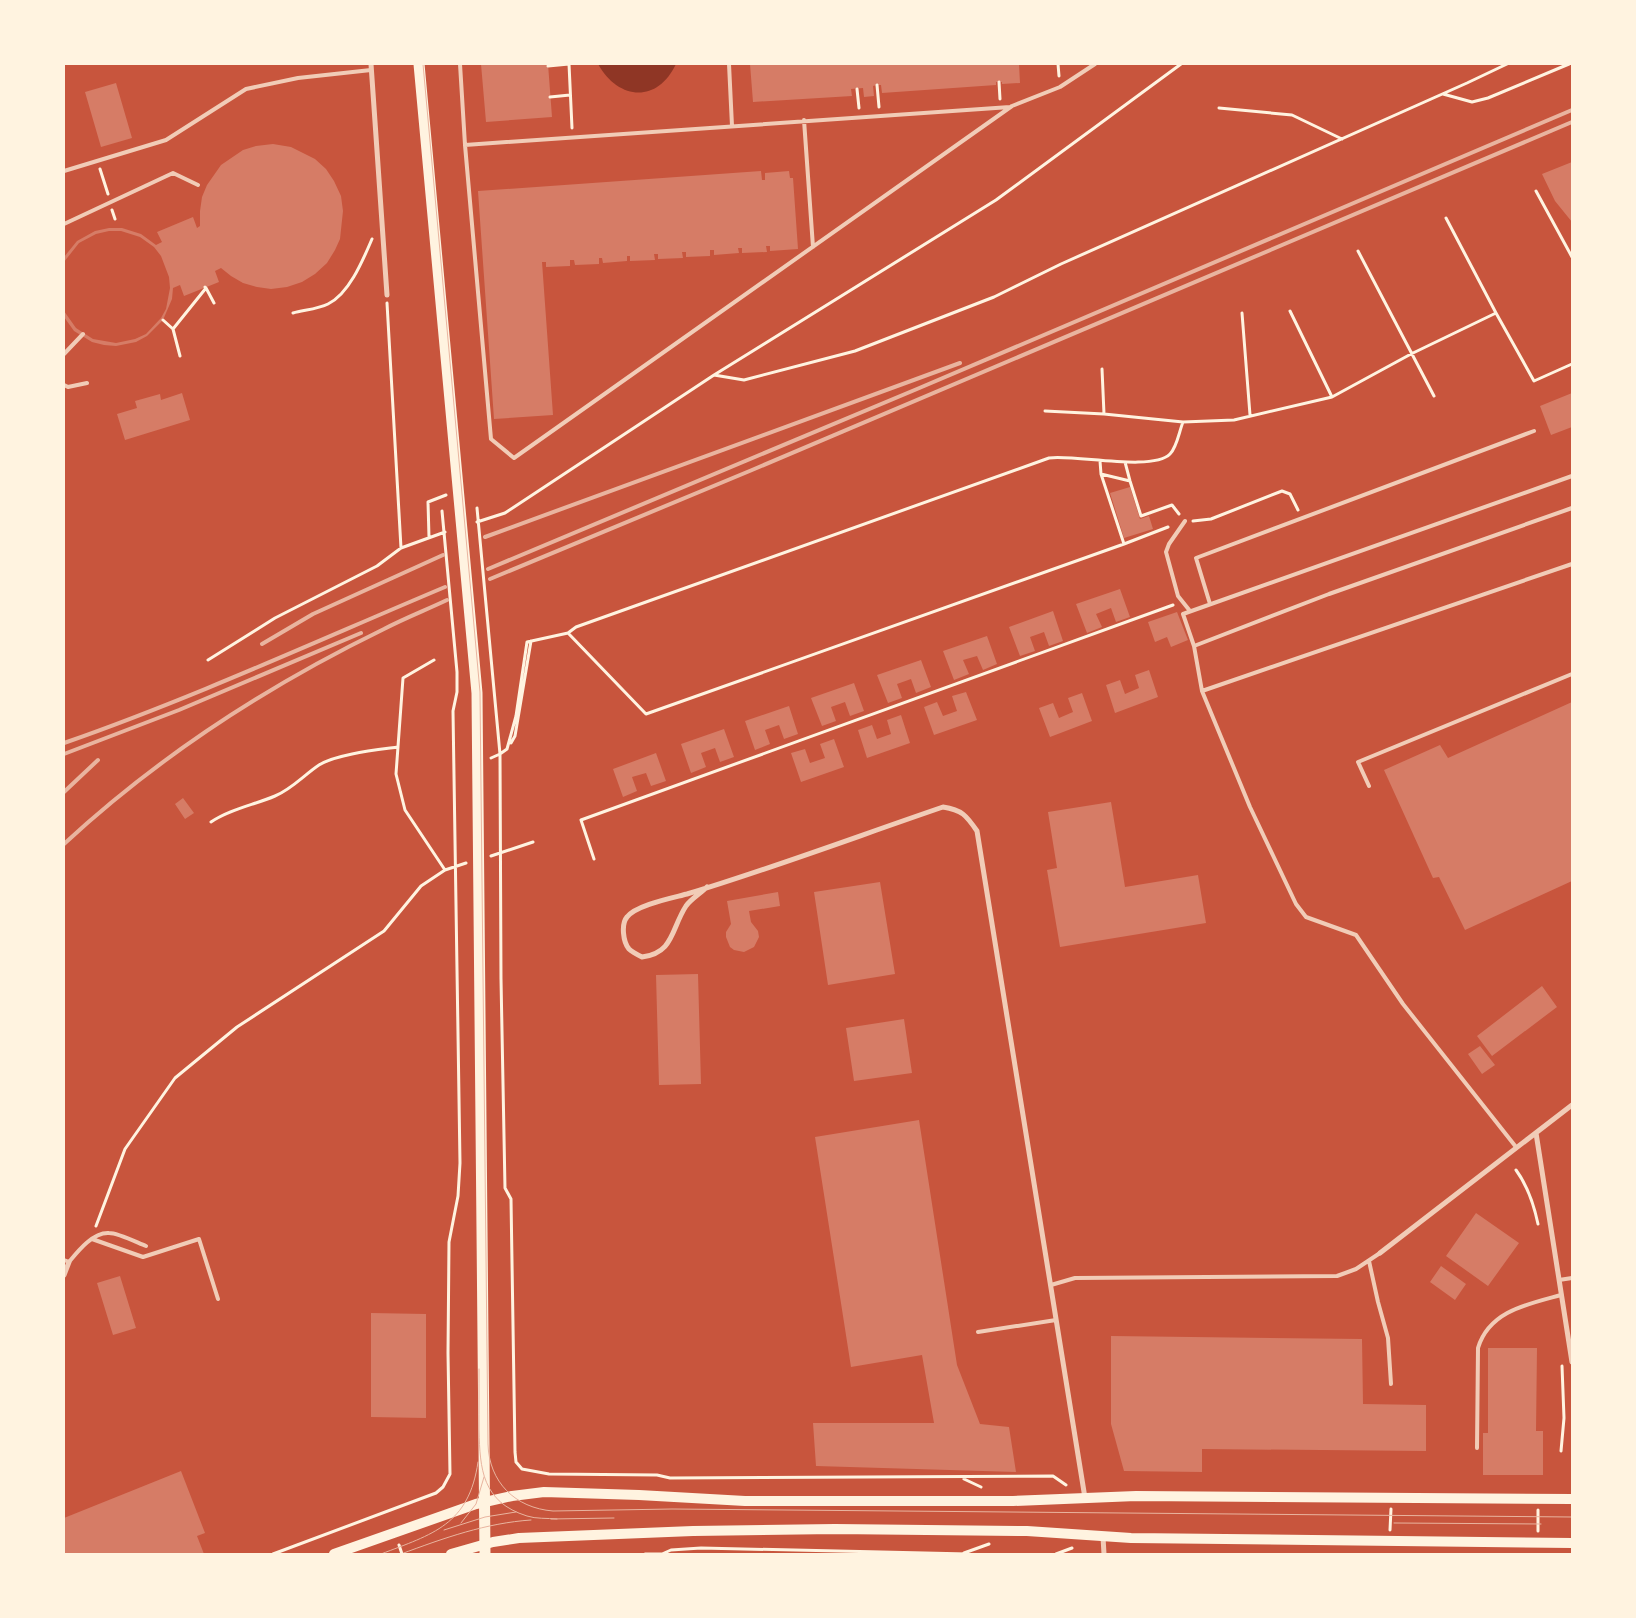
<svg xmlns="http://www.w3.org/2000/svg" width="1636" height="1618" viewBox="0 0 1636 1618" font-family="Commissioner,sans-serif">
<rect width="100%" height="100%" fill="#c8553d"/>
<path fill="#8f3625" d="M598,64H676C657,104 618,100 598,64Z"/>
<path fill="#d67c66" d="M481,64H548L552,117L486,122Z
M750,64H1019L1020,83L1002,84V82H996V85L882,93L881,85H877L873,86L874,96L864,97L863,88L851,89L852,96L753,102Z
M116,83L132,138L101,147L85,92Z
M273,144L291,147L315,159L326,169L334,181L341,196L343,211L340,239L335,250L327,263L315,274L302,282L287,287L271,289L257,287L243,283L231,276L221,268L215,271L219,282L184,296L180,285L173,288L172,299L163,320L147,336L136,342L116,346L104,345L92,342L74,331L64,317V311L76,328L93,339L116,343L135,339L146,334L161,318L166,309L170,288L169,277L161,256L154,247L140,237L121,231H109L96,234L79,243L64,262V257L77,241L95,231L109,228H122L141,234L156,245L162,242L157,232L193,217L197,228L200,226V211L202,197L207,185L221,165L243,150L256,146Z
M1572,162V222L1555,201L1542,174Z
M761,171L762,180H765V173L789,171L790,178H793L798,249L770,251V246H766L767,252L742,253V248H738L739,253L714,255V250H710V256L686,257V252H682L683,258L658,259V254H654L655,260L630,261V256H627V261L603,263L602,258H599V264L575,265L574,260H570V266L546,267V262H542L553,415L494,419L478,191Z
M182,393L190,420L125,440L117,414L137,408L135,401L160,394L161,400Z
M1572,393V427L1551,435L1540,406Z
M1130,487L1140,519L1149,516L1153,529L1124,538L1110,493Z
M1120,589L1130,617L1116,622L1111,608L1096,614L1102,627L1087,633L1076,604Z
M1053,611L1063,641L1049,646L1044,632L1030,637L1035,651L1020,656L1009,627Z
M1177,612L1188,640L1171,647L1167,637L1155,642L1148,622Z
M987,636L997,664L983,670L977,656L963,660L969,674L954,680L943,651Z
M921,660L931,687L916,693L911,679L897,684L902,698L888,703L877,675Z
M1149,670L1158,697L1115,713L1106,685L1120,680L1125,694L1139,688L1135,675Z
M854,683L864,711L850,716L845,702L831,707L836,721L822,726L811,698Z
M966,692L977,720L934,735L924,707L937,702L943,716L957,711L952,696Z
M1082,693L1092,721L1050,737L1039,708L1053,703L1059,718L1073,712L1068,698Z
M1572,702V881L1465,930L1439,877L1433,878L1384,770L1440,745L1448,758Z
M789,706L798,734L784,739L779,725L765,730L770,744L755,750L745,721Z
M901,715L910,743L867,758L858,730L872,725L877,739L891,734L887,720Z
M724,729L734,757L720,762L715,748L701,753L706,767L691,773L681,744Z
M834,739L844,767L801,782L791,753L805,749L810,763L825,758L820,744Z
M656,753L666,781L651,786L646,773L632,777L637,791L623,797L613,769Z
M183,798L194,813L185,819L175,804Z
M1111,802L1125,887L1198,875L1206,923L1060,947L1047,870L1057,868L1048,812Z
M880,882L895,974L828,985L814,892Z
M778,892L780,906L749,911L751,922L758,931L759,937L754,947L744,952L734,950L730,947L726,937V932L731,924L727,901Z
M698,974L701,1084L659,1085L656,975Z
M1542,986L1557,1007L1492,1056L1477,1036Z
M904,1019L912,1073L854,1081L846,1028Z
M1480,1046L1495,1065L1482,1074L1468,1054Z
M919,1120L957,1365L980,1424L1009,1427L1016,1472L816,1466L813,1423H934L922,1355L851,1367L815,1137Z
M1476,1213L1519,1243L1488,1286L1446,1256Z
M1441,1266L1466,1284L1455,1300L1430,1282Z
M120,1276L136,1328L113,1335L97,1283Z
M371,1313L426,1314V1418L371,1417Z
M1111,1336L1362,1339L1363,1404L1426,1405V1451L1202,1449V1472L1124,1471L1111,1424Z
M1488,1348H1537L1536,1431H1543V1475H1483V1433H1488Z
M181,1471L205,1533L197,1536L204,1554H64V1518Z"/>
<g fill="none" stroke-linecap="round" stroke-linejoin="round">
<path stroke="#fff3e0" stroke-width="3" d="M569,64L572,128
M1058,64L1059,76
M1181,64L996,200L714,375L744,380L855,351L994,297L1061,264L1467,83L1507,64
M548,66L569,64
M999,82L1000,99
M877,85L879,107
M857,89L859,108
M1443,94L1472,102L1488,98L1569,64
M550,97L570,95
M1219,108L1292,115L1342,139
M100,169L108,194
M1536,191L1572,257
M112,210L115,219
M1446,218L1496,313
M1358,251L1434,396
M206,288L214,303
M387,303L401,548
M1290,311L1332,397
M293,313C304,310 318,309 328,304C349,294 363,260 372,239
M1242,313L1250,415
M163,320L173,329
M180,356L173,329L206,288L205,287
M1102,369L1104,414
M1045,411L1104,414L1183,422
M1100,461L1101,474L1124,544
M1125,462L1130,481L1141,516L1172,505L1179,514
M1101,474L1130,481
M477,508L500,754L501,979L505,1188L511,1199L515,1452L516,1462L522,1469L549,1474L657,1475L670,1478L1053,1476L1066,1485
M1193,521L1211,519L1282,491L1290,494L1298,510
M477,522L505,513L714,375
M429,537L428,502L446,495
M568,633L646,714L1124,544L1168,527
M208,660L275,618L377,566L401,548L445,532
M434,660L403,678L396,774L405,810L445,870
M511,743L515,736L531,641
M491,758L500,754L507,749L516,716L527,642L568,633L576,627L1049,458C1074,454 1152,472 1170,454C1177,447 1179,432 1183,422L1234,420L1332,397L1411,354L1496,313L1534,381L1572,364
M211,822C230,809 254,805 275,796C292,789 304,775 319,765C337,754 376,750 398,747
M491,856L533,842
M594,859L581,820L1173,605
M1516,1170C1527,1185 1534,1205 1538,1224
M96,1226L125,1149L175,1078L237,1027L384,931L421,886L445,870L466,863
M1561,1451L1564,1418L1562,1366
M964,1479L981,1487
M1538,1510V1531
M1390,1530L1391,1509
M399,1545L402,1554
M964,1553L989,1544
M273,1554L436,1493L443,1487L450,1474L448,1353L449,1242L458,1196L460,1163L453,711L457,692V672L442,511
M645,1554H662L671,1550L701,1548L968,1554
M1056,1554L1072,1548"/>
<path stroke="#f1ccb7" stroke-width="4" d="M460,64L465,145L1010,107
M729,64L732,126
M804,120L813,247
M465,145L491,439L514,458L1012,106L1060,87L1095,64
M64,171L166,140L246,89L298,78L371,70
M64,224L173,173L198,185
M64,354L83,334
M64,385L68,387L87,383
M1185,521L1169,544L1166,552L1178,596L1190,611
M1210,604L1196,558L1534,431
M1194,646L1329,594L1572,508
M1202,691L1572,564
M1369,786L1358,762L1572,674
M1516,1147L1403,1004L1356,935L1306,917L1296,904L1250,807L1202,691L1194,646L1183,614L1572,476
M92,1239L143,1257L199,1239L218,1299
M64,1260L69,1262C78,1251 93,1232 109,1233C118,1233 136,1242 146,1246
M1369,1261L1378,1302L1388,1338L1391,1384
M1559,1280L1572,1278
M1051,1285L1075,1278L1337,1276L1356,1269L1380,1253
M978,1332L1056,1320
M1477,1448L1478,1348C1489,1311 1528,1304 1561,1295"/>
<path stroke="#f1ccb7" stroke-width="5" d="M371,64L387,295
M707,887C701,893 691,899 686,906C671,929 674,953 642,957C638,955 632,952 629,949C623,942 621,924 627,917C636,905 672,898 687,894C773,868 858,836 943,807C962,810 966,815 977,831L1085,1498
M1536,1133L1572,1362
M1380,1253L1572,1105
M64,1275L69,1262
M1103,1537L1104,1554"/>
<path stroke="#fff3e0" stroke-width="10" d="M334,1554L476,1504L512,1496L544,1492L639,1495L745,1501H1013L1136,1496L1572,1499
M451,1554L493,1542L519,1538L693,1531L835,1529L1027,1531L1131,1538L1572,1543"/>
<path stroke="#fff3e0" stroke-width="11" d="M419,64L477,693L485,1554"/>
<path stroke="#e9b49f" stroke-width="1" d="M423,64L480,692L488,1444C489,1482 515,1508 553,1511L672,1509L1572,1517
M479,1369C479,1389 479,1409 479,1430C480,1469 482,1502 527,1516C536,1519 547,1518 557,1519
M551,1519L614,1518
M461,1523L476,1504L484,1477
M1394,1523L1541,1524
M444,1530L485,1517L516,1512
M381,1554C433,1534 469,1525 478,1462
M401,1554C444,1538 486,1523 531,1520"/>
<path stroke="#e9b49f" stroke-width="4" d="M485,537L960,363
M488,569L917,389L1572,110
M490,579L752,470L1572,122
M262,644L313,614L443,555
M64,743C193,698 319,640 445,587
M64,754L179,710L361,633
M64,792L98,760
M64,844C158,757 269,685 384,629C405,618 426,610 447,600"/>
</g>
<rect width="1636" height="1618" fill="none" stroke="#fff3e0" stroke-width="130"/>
</svg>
